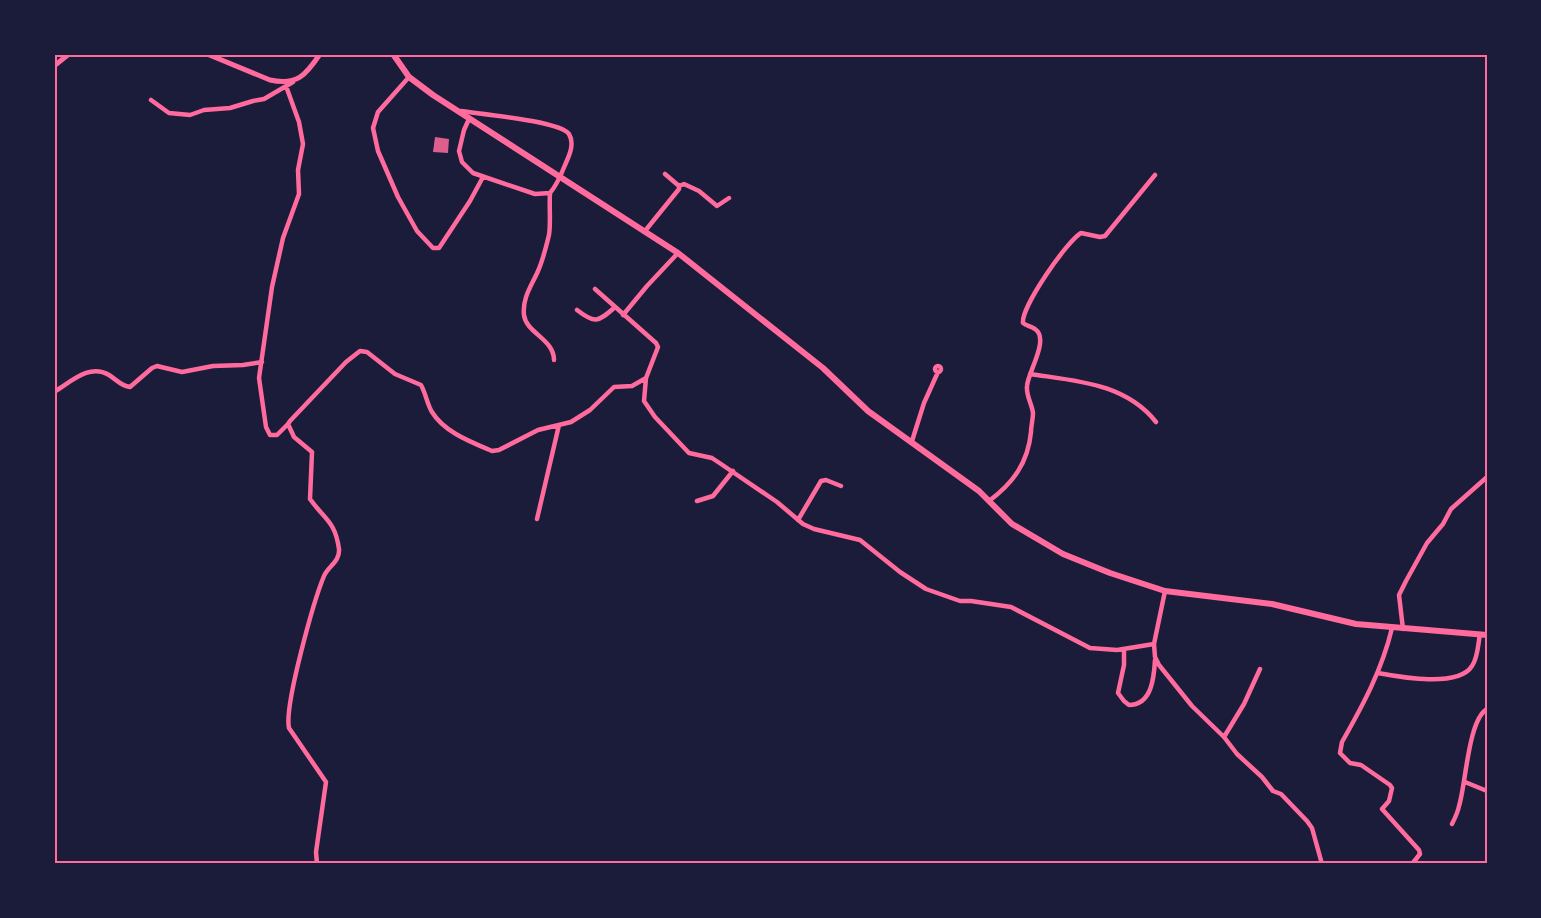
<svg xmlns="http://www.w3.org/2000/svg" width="1541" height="918" viewBox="0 0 1541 918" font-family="'PT Sans',sans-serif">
<rect width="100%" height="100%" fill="#1b1b3a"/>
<path fill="#dd5f8e" d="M435,137L449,139L448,153L433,152Z"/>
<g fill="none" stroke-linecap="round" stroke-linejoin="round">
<path stroke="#ff6b9d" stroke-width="4.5" d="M409,77L378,112L373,128L378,151L398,197L417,231L433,248H439L470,201L483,177
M286,86L299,122L303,144L298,170L299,194L283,238L272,287L259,378L266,427L270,435H277L288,424
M151,100L169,113L190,115L204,110L230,108L253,101L264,99L293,82
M461,111C480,114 560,121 569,134C575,144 569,156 565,165C561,175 557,185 550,193L535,194L473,173L462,162L459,151L464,130L469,119
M679,186L684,184L699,191L717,206L729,198
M550,193C549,207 551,222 549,235C546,247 543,260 538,271C532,285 522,298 524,315C526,333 554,339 554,360
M645,231L679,189V186L665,174
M595,289L656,343L658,347L646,378L644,401L655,417L689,453L712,458L721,464L777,502L803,524L814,529L860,540L900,572L926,589L960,601H971L1011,607L1090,648L1117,650L1154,644
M577,310C595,324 598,322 614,308
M623,315L647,286L678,253
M935 369a3 3 0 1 1 6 0a3 3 0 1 1-6 0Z
M1030,374C1076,381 1125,383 1156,422
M54,392C71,382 89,363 109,375C117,380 121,386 130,387L152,368L157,366L182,372L213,366L243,365L262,362
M912,441L924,403L938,372
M697,501L713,496L733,471
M989,501C1013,483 1028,463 1031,432C1031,426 1033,419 1033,413C1032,404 1026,396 1027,386C1028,372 1050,339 1035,329C1030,326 1027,326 1023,323C1021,307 1067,241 1081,233L1100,237L1105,236L1155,175
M537,519L559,425
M798,520L821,481L826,480L841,486
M1165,591L1154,644L1155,657L1159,665L1192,706L1224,737L1237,754L1262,777L1273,791L1281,794L1307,821L1312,828L1322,864
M1392,628C1382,670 1363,705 1342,742L1340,753L1350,763L1361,765L1390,785L1392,788L1389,801L1382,809L1419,850L1420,854L1412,864
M1403,629L1399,595L1406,581L1427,543L1443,524L1451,509L1487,477
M1124,649V665L1118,693L1124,701L1129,705C1152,705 1154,677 1155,660
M1378,673C1400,677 1458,688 1472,666C1478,658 1478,644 1480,634
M1224,737L1244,704L1260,669
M1465,782L1487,791
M1452,824C1455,818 1458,812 1459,806C1466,784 1468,720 1487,709
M317,864L316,852L326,782L289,728C284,706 314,600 324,576C328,566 340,562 339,549C335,521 325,520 310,499L312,452L294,437L288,424L290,421L346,362L360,351L367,352L395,374L421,385C426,394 427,404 432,412C444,432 471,442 492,451L499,450L538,430L571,422L590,410L614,387L632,386L646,378"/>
<path stroke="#ff6b9d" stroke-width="5" d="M207,54L270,80C297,86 306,75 320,54
M54,66L69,54"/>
<path stroke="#ff6b9d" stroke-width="6" d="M393,54L409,77L433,95L678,253L823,368L868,411L979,491L1012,524L1063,554L1110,573L1165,591L1272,604L1356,624L1487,635"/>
</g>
<rect width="1541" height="918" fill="none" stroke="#1b1b3a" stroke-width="111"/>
<rect x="56" y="56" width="1430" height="806" fill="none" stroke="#ff6b9d" stroke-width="2"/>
</svg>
